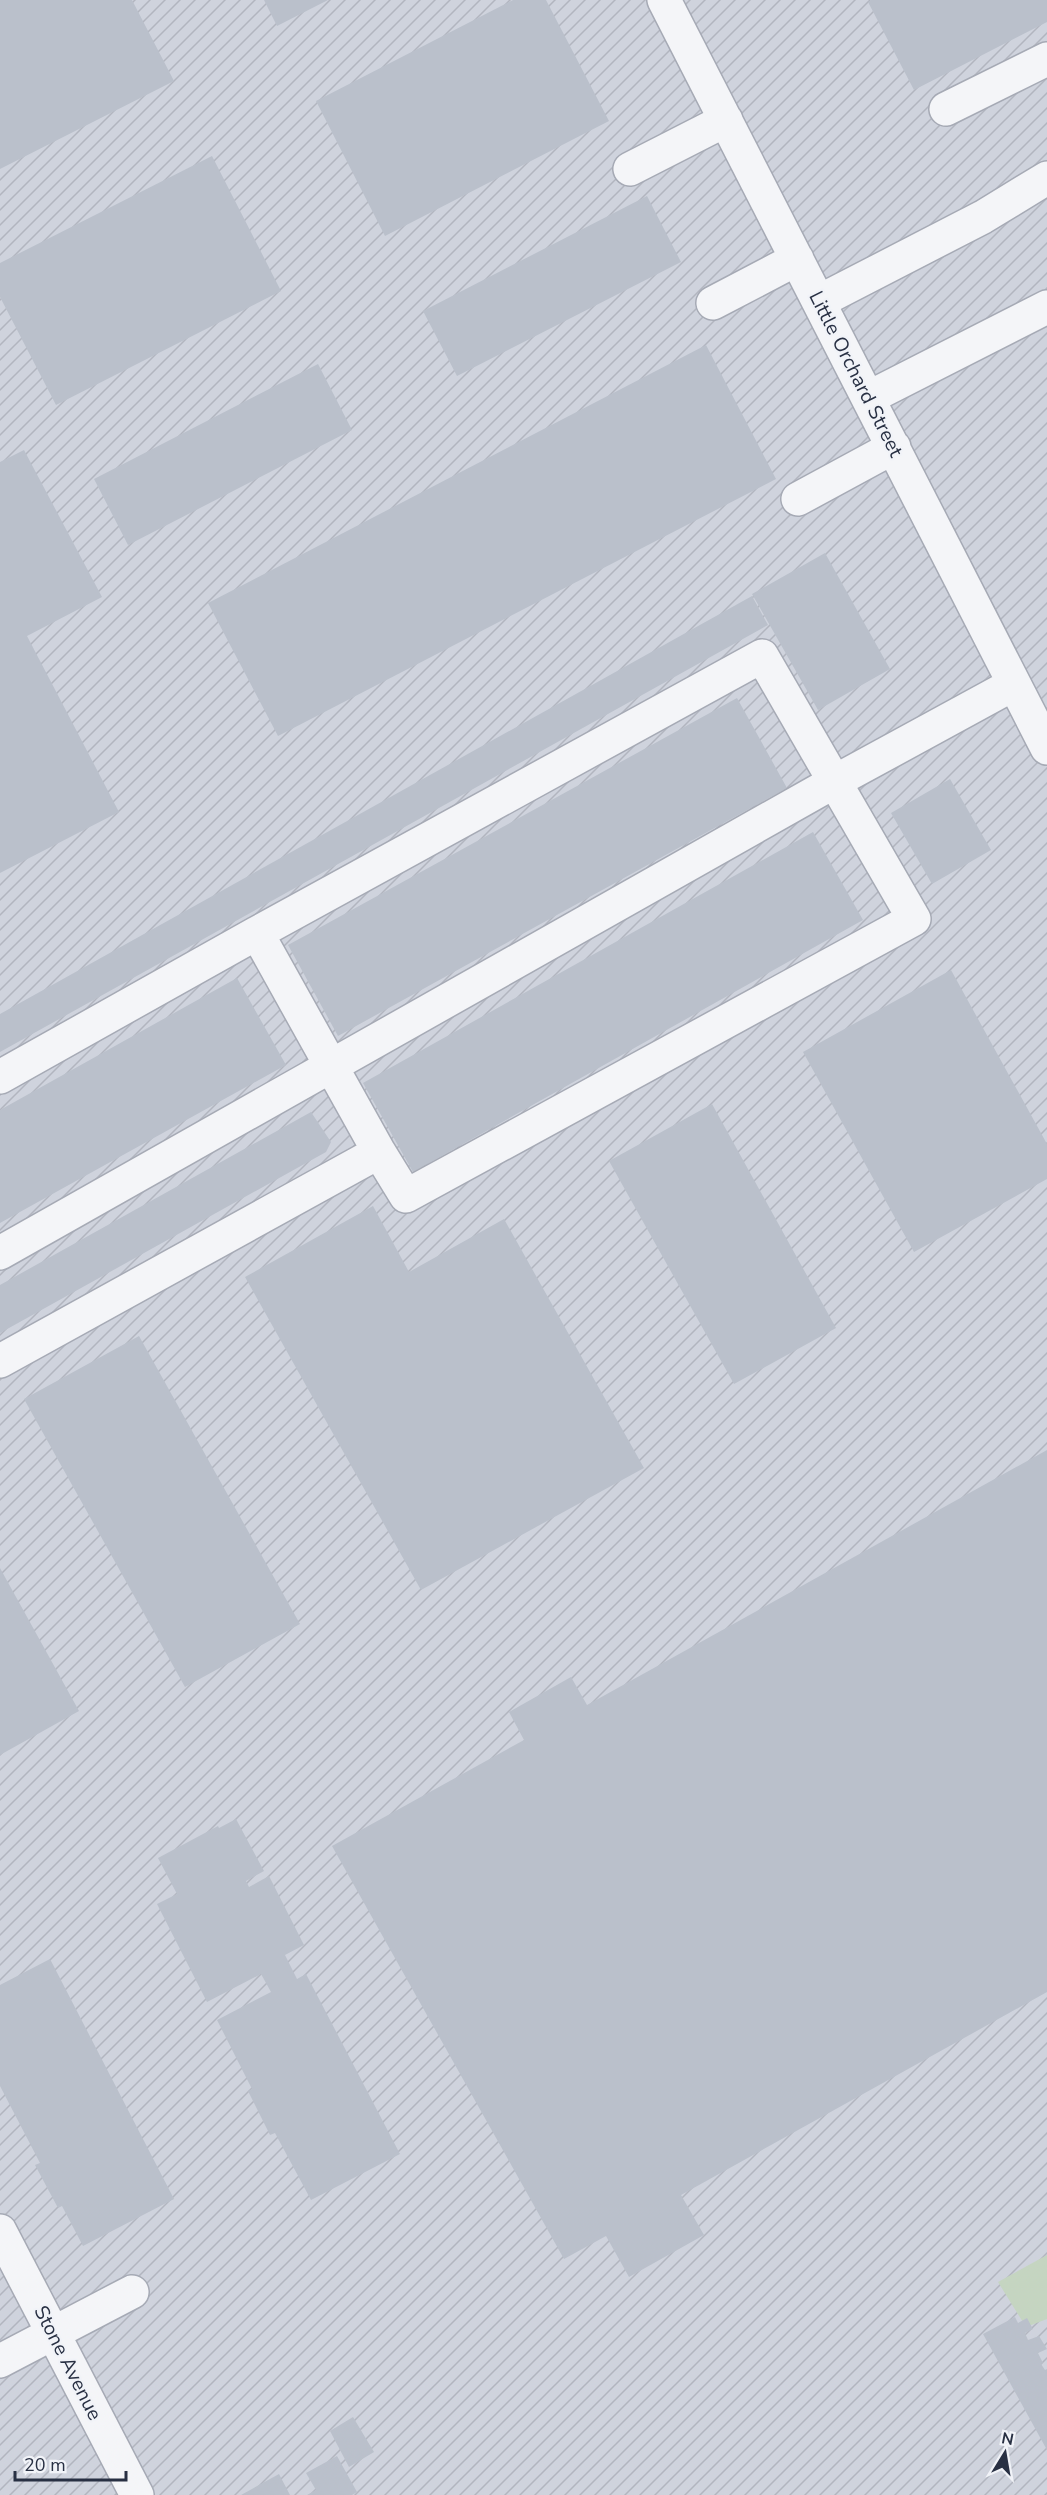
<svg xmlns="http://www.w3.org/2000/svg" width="1047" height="2495" viewBox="0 0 1047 2495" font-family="'Nunito Sans',sans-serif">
<defs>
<pattern id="industrial-furrows" width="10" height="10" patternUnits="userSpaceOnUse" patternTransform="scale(1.5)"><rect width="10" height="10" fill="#cfd3dd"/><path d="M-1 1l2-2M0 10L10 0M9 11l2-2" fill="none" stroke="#b2b5bf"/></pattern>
</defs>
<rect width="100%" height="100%" fill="#e1e4eb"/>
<path fill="url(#industrial-furrows)" d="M0,0H1047V2495H0Z"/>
<path fill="#c5d5c1" d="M1047,2255V2319L1026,2327L998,2282Z"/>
<path fill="#bac0cb" d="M0,0H132L174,81L0,169Z
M264,0H328L277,26Z
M513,0H546L609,121L385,236L316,101Z
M871,0H1047V22L914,90L868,2Z
M212,156L281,291L56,405L0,297V263Z
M647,196L681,262L457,376L423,311Z
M706,345L776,479L278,736L208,603Z
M318,364L352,430L128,545L94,479Z
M24,450L102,597L27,636L119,812L0,873V462Z
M825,553L890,669L818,710L752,594Z
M752,596L768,625L0,1052V1014Z
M737,698L787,788L338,1036L288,945Z
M950,779L991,850L932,884L891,813Z
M813,832L863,920L413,1172L363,1083Z
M951,970L1047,1144V1179L914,1252L803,1052Z
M237,978L286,1065L0,1223V1110Z
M712,1104L836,1328L734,1384L609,1161Z
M311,1112L331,1142L326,1152L0,1333V1285Z
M373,1206L409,1272L504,1219L644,1468L421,1590L245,1277Z
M139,1336L300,1624L185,1687L24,1399Z
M1047,1450V1992L681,2195L704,2235L629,2277L606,2236L564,2259L332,1846L524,1740L509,1712L571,1677L587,1705Z
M0,1568L79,1711L0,1755Z
M236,1819L264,1871L246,1881L249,1887L269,1876L304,1945L285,1955L297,1979L306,1974L400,2154L311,2200L275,2133L270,2135L248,2091L252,2089L217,2020L271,1992L261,1974L207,2002L157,1904L177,1894L158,1858L218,1826L219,1828Z
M50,1959L174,2199L83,2246L62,2206L58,2208L35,2165L40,2163L0,2086V1985Z
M1015,2317L1018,2323L1027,2318L1033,2329L1025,2333L1028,2340L1039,2336L1047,2349L1038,2353L1043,2363L1041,2364L1045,2370L1047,2369V2450L983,2334Z
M353,2417L374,2452L349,2467L330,2431Z
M337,2456L357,2492L352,2495H307L316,2490L306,2473Z
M279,2474L290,2495H241Z"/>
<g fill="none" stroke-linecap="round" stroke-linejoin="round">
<g stroke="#a6aab5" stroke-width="36">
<path id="minor" d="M664,0L1047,748
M946,109L1047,59
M630,169L726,120
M820,301L983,217L1047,178
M713,303L797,259
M868,398L1047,307
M798,499L894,447
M257,933L762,656L914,919L406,1196L379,1152
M0,1077L257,933L379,1152L0,1361
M0,1253L834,782L1014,684
M0,2231L137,2495
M0,2361L132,2292"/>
</g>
<use href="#minor" stroke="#f4f5f8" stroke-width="33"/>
</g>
<g text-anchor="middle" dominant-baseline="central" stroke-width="4.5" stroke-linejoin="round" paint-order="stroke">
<g font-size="20" fill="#283043" stroke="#f1f3f8">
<text transform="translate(856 374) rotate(63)">Little Orchard Street</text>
<text transform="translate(68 2363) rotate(63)">Stone Avenue</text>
</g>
</g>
<g transform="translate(1005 2453) rotate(11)" stroke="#f1f3f8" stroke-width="4.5" paint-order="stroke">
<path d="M0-4.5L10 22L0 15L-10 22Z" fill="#283043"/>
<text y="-9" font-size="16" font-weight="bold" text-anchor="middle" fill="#283043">N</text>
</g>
<path d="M15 2471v9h111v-9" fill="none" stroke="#283043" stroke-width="3"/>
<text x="24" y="2471" font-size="18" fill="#283043" stroke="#f1f3f8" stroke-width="4.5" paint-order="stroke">20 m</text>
</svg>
